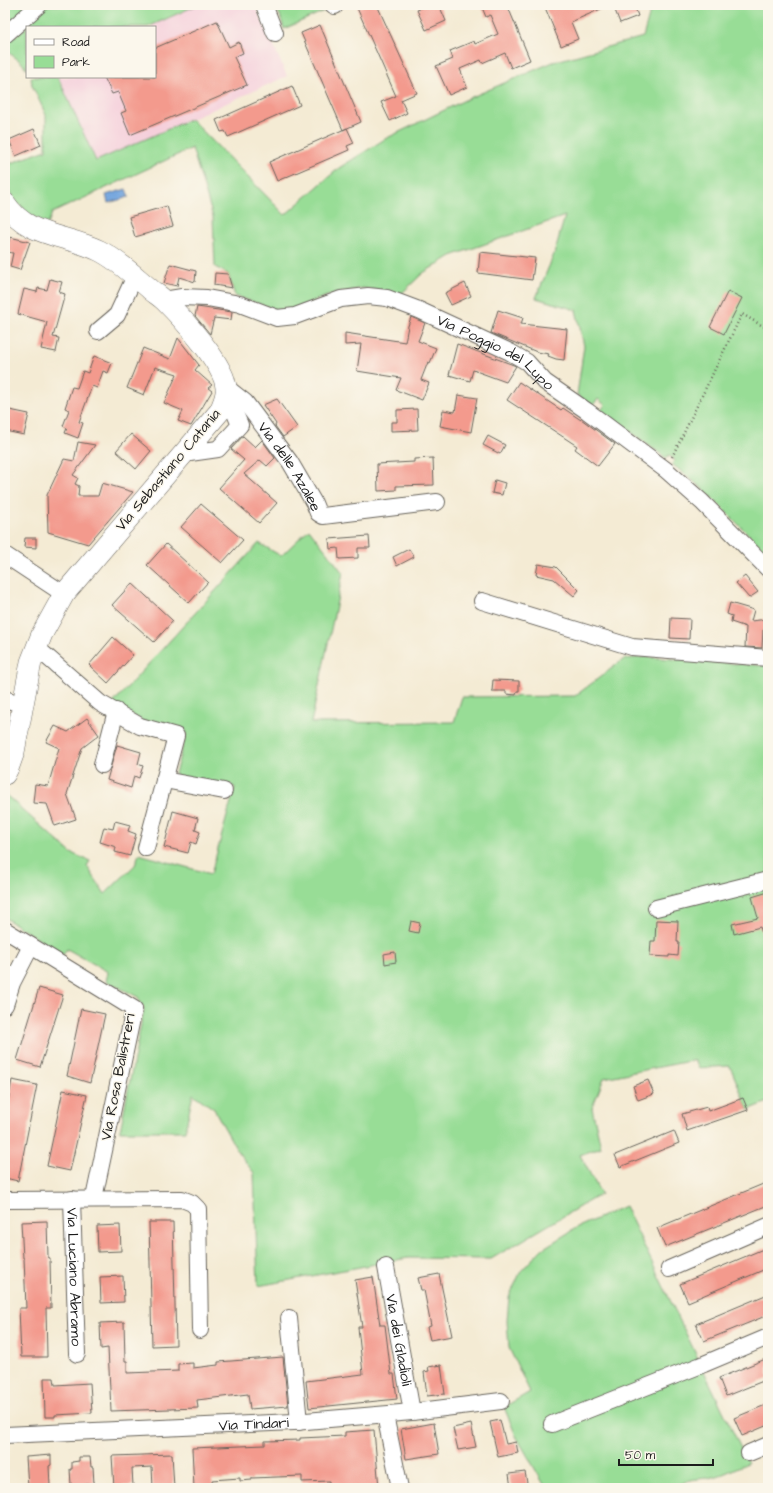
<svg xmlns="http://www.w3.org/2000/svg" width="773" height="1493" viewBox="0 0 773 1493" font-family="'Architects Daughter',sans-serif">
<rect width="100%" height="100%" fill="#fbf7ec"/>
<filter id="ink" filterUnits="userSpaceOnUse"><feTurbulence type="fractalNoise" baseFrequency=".025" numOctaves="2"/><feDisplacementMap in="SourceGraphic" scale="8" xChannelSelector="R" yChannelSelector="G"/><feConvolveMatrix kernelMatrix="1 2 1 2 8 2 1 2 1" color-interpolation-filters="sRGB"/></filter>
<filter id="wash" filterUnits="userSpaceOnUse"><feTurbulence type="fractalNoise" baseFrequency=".012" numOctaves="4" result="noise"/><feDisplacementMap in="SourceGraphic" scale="16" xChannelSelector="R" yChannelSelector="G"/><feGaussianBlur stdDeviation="0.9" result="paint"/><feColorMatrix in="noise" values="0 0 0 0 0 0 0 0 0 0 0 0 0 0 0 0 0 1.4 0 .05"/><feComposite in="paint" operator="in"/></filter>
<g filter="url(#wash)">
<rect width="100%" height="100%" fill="#f4ebd4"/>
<path fill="#f5cfdb" d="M197,5H255L287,76L96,162L58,77H155V27H148Z"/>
<path fill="#98dd96" stroke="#5a7c59" d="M5,5H28L5,29Z
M46,5H197L148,27H27V69L20,61L5,50V43L22,31Z
M273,5C291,5 308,3 324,11L284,29L280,15Z
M652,5H768V554L703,489L672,464L675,460L669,455L666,458L601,410L605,405L598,399L592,406L577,395L584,346L576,310L536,298L554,254L565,216L451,256L423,273L400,295L383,291L363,288L330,295L293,309L281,311L235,296L228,274L215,267L213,217L192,148L52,213L48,224C28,217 5,197 5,175L9,173L6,165L46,150V115L32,85L31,77H58L96,161L191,119L285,215L339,168L385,139L465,100L553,62L643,37Z
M309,529L343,573L311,723L454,722L462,697L575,696L624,659L645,657L768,666V1102L748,1110L730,1066L699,1068L695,1060L604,1078L592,1108L601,1147L580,1155L601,1194L491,1259L408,1258L258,1286L254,1173L238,1152L214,1109L193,1094L185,1131H120L144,1009L138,997L106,981L108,972L67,949L63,955L5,918V797L6,795L71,853L90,861L87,866L105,894L135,865L139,854L211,874L235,787L176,777L175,773L187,732L144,722L113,703L259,543L281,556Z
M625,1206L748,1463C737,1467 724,1475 713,1477C700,1480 686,1477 677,1488H546L516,1436L504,1407L530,1392L509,1348L507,1321L509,1297L521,1271L542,1249L576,1228Z"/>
<path fill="#73a5de" stroke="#48607d" d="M126,189L129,197L108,203L106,195Z"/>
<g id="blocks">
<path fill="#f39a8d" d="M364,5H377L417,93L401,100L407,113L390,121L381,102L396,96L357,8Z
M419,5H439L446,21L426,30L417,10L420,9Z
M481,5H513L508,7L530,60L511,68L505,53L482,63L481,60L460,69L467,87L449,95L436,66L453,59L450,51L474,41L475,44L498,34L490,15L486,17Z
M544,5H610L571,22L578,39L561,46Z
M613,5H634L638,16L620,23Z
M217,21L229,47L239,42L243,53L234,57L247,85L130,135L121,113L126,111L118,92L112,94L104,77H155V48Z
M320,25L361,122L343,130L301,33Z
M292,86L300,105L228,137L225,131L221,132L216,120Z
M347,128L354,143L347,146L349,150L277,181L269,162Z
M34,129L41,145L16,156L9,140Z
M167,206L173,226L135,237L129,217Z
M10,237L30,242L20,270L10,267L13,253L6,252Z
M480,252L535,258L532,280L478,273Z
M170,264L196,271L195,282L179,277L177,286L164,283Z
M215,273L228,274L232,288L214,285Z
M50,279L62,282L59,292L65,294L53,337L59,338L56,352L41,349L47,322L18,314L24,289L37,292L38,288L47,290Z
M465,283L471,296L451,305L445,293Z
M728,291L742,298L724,334L710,327Z
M197,307L232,312L231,320L214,318L210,334L195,316Z
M498,310L523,318L521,324L567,329L564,360L556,359L548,356L549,354L537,352L491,333Z
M411,317L425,323L418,341L436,348L430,363L428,362L421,380L429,383L422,400L396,390L401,378L357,371L361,344L345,345V333L405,342L408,326Z
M178,338L199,365L195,370L212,385L208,388L212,391L191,426L178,421L183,411L164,403L177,374L155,367L144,395L127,388L143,348L170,359Z
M457,344L511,364L516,366L506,382L473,370L470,381L449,375Z
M94,356L112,363L108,373L103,371L97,388L92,386L79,422L83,423L78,438L65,433L67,428L63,426L69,410L65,408L72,387L77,388L83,371L88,373Z
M519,382L561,410L563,408L581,420V419L615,444L598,466L575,449L577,446L507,400Z
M458,395L477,398L471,432L440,426L443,410L455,412Z
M277,399L297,427L283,437L275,426L276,424L263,405Z
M5,409L29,414L24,435L5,431Z
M417,409L418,430L391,431V422H397V410Z
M131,434L151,451L136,469L116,451Z
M243,436L255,447L262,440L275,458L267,466L260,460L244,474L277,503L259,523L219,488L244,460L231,449Z
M488,436L505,445L500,454L483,445Z
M78,442L95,445L73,475L78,478L75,484L79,486L78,496H98L102,483L133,492L88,544L48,532L47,495L64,459L74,461Z
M433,458L434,485L396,486V490L378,491L377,464L414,462V459Z
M495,480L505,483L502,495L492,493Z
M201,504L243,540L222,563L181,527Z
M369,536L370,548H358V558L339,559L338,548L330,549L329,539Z
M25,538H36V548L24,547Z
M166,544L208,582L189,603L147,565Z
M409,549L414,557L397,566L393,557Z
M538,564L556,567L579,590L574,596L554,579L536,575Z
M745,576L758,592L749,598L736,583Z
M132,583L173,621L154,642L112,605Z
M730,603L754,610L751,621L768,619V629L763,630L762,648L745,647L746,627L731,622L732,616L727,614Z
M671,618L690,619L689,639L670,638Z
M113,637L133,655L108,683L89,665Z
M493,680L519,681V691H517L516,695L506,694V691H492Z
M87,718L99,735L82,748L67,794L76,819L55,826L47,804L33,803L35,784L48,786L59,748L46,742L55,726L68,732Z
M117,745L141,752L138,764L143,766L139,778L134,776L131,788L107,780Z
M173,811L198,818L195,830L200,832L196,844L191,842L188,853L164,847Z
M115,821L130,825L128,831L136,834L130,856L115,852L116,847L100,842L104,827L113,829Z
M768,892V943H765L760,927L734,934L732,924L758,918L752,897Z
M656,920L678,921L677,942H679L678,956L669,955V957L650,956L651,941H655Z
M411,921L420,923L418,933L409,931Z
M395,952L396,962L385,964L384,954Z
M39,988L63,995L40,1067L17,1060Z
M81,1009L105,1014L90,1083L67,1076Z
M12,1080L37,1085L18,1181L5,1178V1118Z
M648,1080L654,1094L638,1100L633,1086Z
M63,1090L87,1095L70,1171L47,1166Z
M743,1098L748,1110L687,1131L682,1114L707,1107L708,1111Z
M674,1131L679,1143L620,1167L615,1155Z
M768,1182V1205L665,1247L657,1228Z
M47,1221L48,1257L50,1258L51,1308H46L47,1357H21L19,1308H26L24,1258H23L21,1222Z
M149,1222H173L176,1345L152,1346Z
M120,1225L121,1251L98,1252L97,1226Z
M768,1247V1268L688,1302L680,1284Z
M439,1274L452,1336L430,1340L427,1327L431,1326L424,1290H421L418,1278Z
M123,1276L124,1302L101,1303L100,1277Z
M373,1277L380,1325H385L391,1374H394L397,1399L309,1408L306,1381L363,1374L358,1327H362L355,1280Z
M768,1294V1315L704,1341L696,1324Z
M124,1322L125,1361H127V1373L178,1371V1364L193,1363V1368L218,1365V1362L283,1357L288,1406L250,1409L248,1394L197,1400L198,1408L111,1411L108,1348L101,1349L100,1323Z
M768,1358V1379L726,1396L719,1378Z
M441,1365L445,1394L427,1396L424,1372L429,1371L428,1367Z
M44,1378H54L55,1385L90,1383L92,1413L55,1415V1417H45Z
M768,1404V1425L742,1436L734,1418Z
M500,1420L506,1444L516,1442L518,1453L498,1457L490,1422Z
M434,1423L439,1454L406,1459L401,1429Z
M471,1424L476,1447L458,1450L453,1428Z
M374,1430L379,1488H329V1481L302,1482V1476L252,1478V1480L240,1481V1478L212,1480L213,1488H194L192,1448L265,1445V1441L300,1440V1438L345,1436V1432Z
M172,1454L174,1488H153L152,1467L132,1468L133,1486H123V1488H114L112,1456Z
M51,1455V1465L49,1466L50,1486L28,1487L26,1457Z
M79,1457H90L91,1467H93L94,1484L71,1485L70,1469H72V1462L79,1461Z
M525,1472L528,1488H511L509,1474Z"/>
</g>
</g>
<g filter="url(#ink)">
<use href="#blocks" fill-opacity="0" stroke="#68645c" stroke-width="1"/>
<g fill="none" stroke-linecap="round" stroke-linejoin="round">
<g stroke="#68645c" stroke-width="18">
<g id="minor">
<path d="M264,5L275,33"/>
<path d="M333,5L335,6"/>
<path d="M5,35L39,5"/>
<path id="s1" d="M164,300L182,297L207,298L240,304L277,318L295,316L341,299L368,296L387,298L419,310L510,352L527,362L545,382L587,411L666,470L702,502L768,569"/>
<path d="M98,331L117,315L135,276"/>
<path id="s2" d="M226,387L245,402L290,462L314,503L318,513L323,516L437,502"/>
<path d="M183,454L218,449L240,425L234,411L225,399"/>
<path d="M5,555L64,594"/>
<path d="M482,601L632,647L768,658"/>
<path d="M37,648L100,703L140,726L176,736L146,848"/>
<path d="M5,699L23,705"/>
<path d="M102,765L116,711"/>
<path d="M164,780L224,791"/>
<path d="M656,908L768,880"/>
<path d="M5,930L134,1009L94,1198"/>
<path d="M5,1005L12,983L31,946"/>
<path id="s3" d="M72,1199L77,1354"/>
<path d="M5,1200L182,1199L192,1203L198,1209L200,1330"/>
<path id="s4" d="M386,1267L412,1412"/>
<path d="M669,1269L768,1226"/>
<path d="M289,1318L299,1422"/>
<path d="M385,1415L400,1488"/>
<path d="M552,1424L704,1364L768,1337"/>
<path id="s5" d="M5,1435L294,1422L412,1412L501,1401"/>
<path d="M749,1453L768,1445"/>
</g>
</g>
<g stroke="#68645c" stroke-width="22">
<path id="major" d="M5,203C28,238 66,234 100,251C118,260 133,275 149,288C154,293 160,296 165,301C182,318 225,365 226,388C227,396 223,403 220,411L64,594L42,634L31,662L14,752L9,766L5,774"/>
</g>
<path stroke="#68645c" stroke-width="2.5" stroke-dasharray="1 3" stroke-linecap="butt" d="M672,457L742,314L768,329"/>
<use href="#minor" stroke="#fff" stroke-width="16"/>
<use href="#major" stroke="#fff" stroke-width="21"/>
</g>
</g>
<g text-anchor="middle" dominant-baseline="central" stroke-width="3" stroke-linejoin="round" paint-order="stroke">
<g font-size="15" fill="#1c1c1c" stroke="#fbf7ec">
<text stroke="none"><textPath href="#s1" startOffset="352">Via Poggio del Lupo</textPath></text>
<text stroke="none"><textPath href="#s2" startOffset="103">Via delle Azalee</textPath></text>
<text transform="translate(168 470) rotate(-50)">Via Sebastiano Catania</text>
<text transform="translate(118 1077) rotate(-79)">Via Rosa Balistreri</text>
<text stroke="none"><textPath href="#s3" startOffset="78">Via Luciano Abramo</textPath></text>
<text stroke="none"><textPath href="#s4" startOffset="74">Via dei Gladioli</textPath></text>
<text stroke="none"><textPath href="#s5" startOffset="249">Via Tindari</textPath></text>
</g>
</g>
<rect width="773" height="1493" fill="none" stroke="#fbf7ec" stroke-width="20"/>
<rect x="26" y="26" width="130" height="52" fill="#fbf7ec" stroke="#a29f99"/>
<rect x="34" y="39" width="20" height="6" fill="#ffffff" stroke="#a29f99"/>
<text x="62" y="46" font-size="12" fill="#1c1c1c">Road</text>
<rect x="34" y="56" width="20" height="12" fill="#98dd96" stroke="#a29f99"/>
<text x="62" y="66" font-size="12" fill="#1c1c1c">Park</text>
<path d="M619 1459v6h94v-6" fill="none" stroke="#1c1c1c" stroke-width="2"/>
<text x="625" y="1459" font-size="12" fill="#1c1c1c" stroke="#fbf7ec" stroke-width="3" paint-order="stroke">50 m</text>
</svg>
